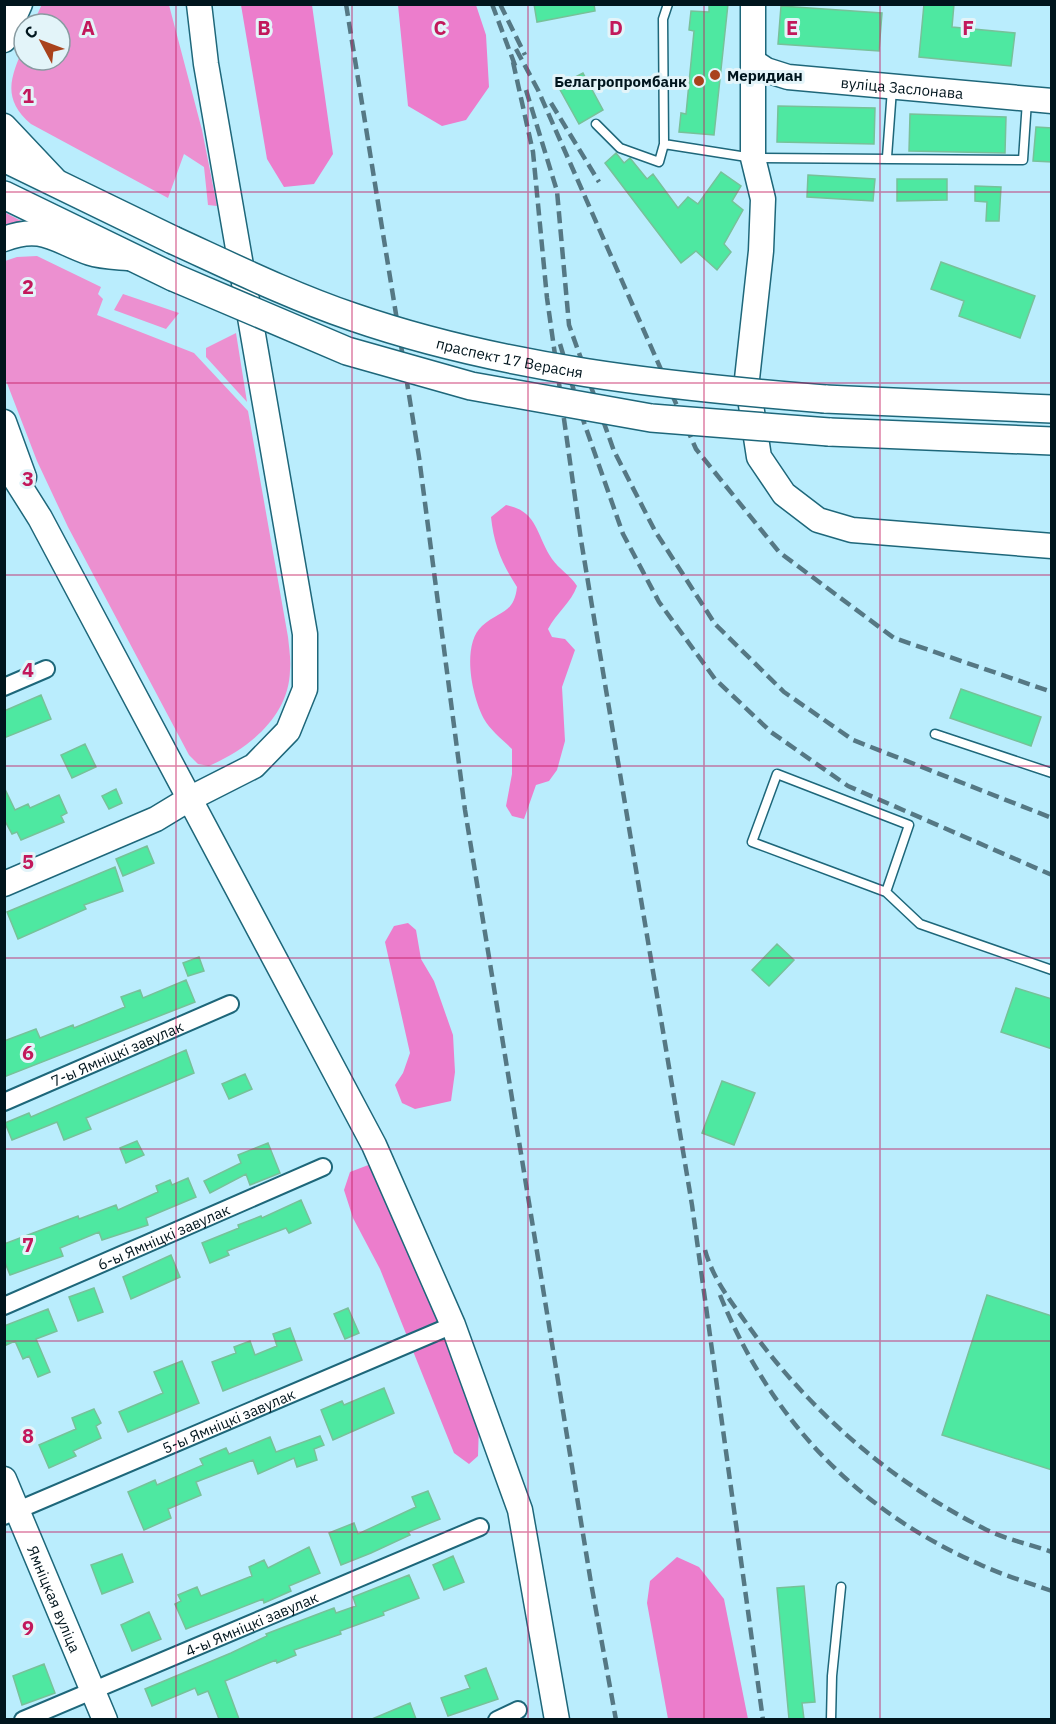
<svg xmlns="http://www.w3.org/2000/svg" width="1056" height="1724" viewBox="0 0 1056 1724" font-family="'IBM Plex Sans',sans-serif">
<rect width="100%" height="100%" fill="#baedfd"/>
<path fill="#ec90d0" d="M42,4L169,5L202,130L217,206L208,205L204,167L184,154L168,198L31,124C1,98 11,77 24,46V60H60V24H33Z
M4,212L31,226L8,229L5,224Z
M37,256L101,287L98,294L103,299L97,315L194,353L248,411L288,637C289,647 291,659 290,670C289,717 249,748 209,766L198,764L189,755L68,527L37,461L5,378V261L17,257Z
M123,294L179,313L166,329L114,310Z
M236,333L247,402L206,357V348Z"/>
<path fill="#ec7dcc" d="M241,5H312L333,154L314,184L284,187L267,159Z
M398,5H476L486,35L489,87L466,120L442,126L408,106Z
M506,505C538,511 536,535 552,559C559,569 570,575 577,586C571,603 557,612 548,629L552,637L565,639L575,650L562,687L565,741L557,770L549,781L536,785L524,819L512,816L506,806L512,774V749C503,740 490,730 484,719C472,697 461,645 482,626C500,610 514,614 517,587C502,564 494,545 491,517Z
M408,923L416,930L421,959L434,981L453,1035L455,1072L451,1101L415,1109L402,1103L395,1085L403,1073L410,1053L385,942L394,926Z
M371,1164L386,1175L479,1425L478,1456L469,1464L454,1453L380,1269L353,1218L344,1190L350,1172Z
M677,1557L699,1567L724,1599L748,1719H668L647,1603L650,1581Z"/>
<path fill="#4ee8a1" stroke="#77c199" stroke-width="1.5" d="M534,4H594L595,11L537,22Z
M709,4H728L714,135L679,132L681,113L686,114L694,31L689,30L691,11L709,12Z
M924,4H954L952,27L1015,33L1011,66L919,57Z
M781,6L882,13L879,51L778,44Z
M583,73L603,110L579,124L558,86Z
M778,106L875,108L874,144L777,142Z
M910,114L1006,117L1005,153L909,151Z
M1036,127L1052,128V162L1033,161Z
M616,153L624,163L630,158L647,179L653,174L678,208L688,197L698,204L721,172L741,186L732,201L743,210L724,244L731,252L717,270L696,251L681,263L605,163Z
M808,175L875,179L873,201L807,197Z
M897,179H947V200L897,201Z
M975,186L1001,187L999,221H986L987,202L975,201Z
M941,262L1035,296L1020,338L959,316L964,301L931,289Z
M961,689L1041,717L1031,746L950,718Z
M41,695L51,719L4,738V711Z
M85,744L96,767L72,778L61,755Z
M4,787L15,810L28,804L30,808L59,795L67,813L61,816L64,822L21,840L17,832L12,834L4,819Z
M116,789L122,803L109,809L102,796Z
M147,846L154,863L123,876L116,859Z
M115,867L123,891L84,905L86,909L18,939L7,912Z
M777,944L794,960L769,986L752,970Z
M199,957L204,971L188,976L183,963Z
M186,980L195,1002L4,1077V1041L36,1029L40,1038L73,1025L74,1028L125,1007L121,997L140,990L143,998Z
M1016,988L1052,999V1049L1001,1032Z
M186,1050L194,1073L86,1118L91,1129L64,1140L57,1122L12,1140L5,1123L29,1113L31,1117Z
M245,1074L252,1089L229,1099L222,1084Z
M722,1081L755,1093L734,1145L702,1133Z
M137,1141L144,1155L126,1163L120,1148Z
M268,1143L280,1173L250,1185L246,1174L210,1193L204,1181L241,1163L238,1155Z
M188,1178L196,1197L146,1218L148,1225L102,1240L99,1232L60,1248L63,1256L10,1275L4,1260V1244L78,1216L79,1219L116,1205L118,1210L158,1192L156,1186L170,1180L172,1185Z
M301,1200L311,1223L289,1233L286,1228L227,1251L229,1255L210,1263L202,1243L239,1228L238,1225L261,1216L262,1218Z
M171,1255L180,1277L131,1299L123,1277Z
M94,1288L103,1312L78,1321L69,1297Z
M987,1295L1052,1316V1470L942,1435Z
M348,1308L359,1333L345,1339L334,1314Z
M48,1309L57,1331L36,1339L50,1372L38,1377L29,1356L23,1359L15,1341L4,1346V1326Z
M290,1328L302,1360L223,1391L212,1362L236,1353L234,1347L250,1341L255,1355L277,1346L273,1334Z
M182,1361L199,1403L128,1432L119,1412L163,1393L154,1372Z
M384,1388L394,1413L333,1440L321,1410L342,1401L344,1405Z
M94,1409L101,1423L96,1426L101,1438L73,1451L76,1456L49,1468L39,1445L76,1429L72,1418Z
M320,1436L324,1445L314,1449L317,1460L297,1467L294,1458L258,1474L253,1460L196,1482L201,1495L168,1509L171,1518L144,1530L128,1492L155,1480L157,1485L203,1465L200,1459L226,1448L229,1454L270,1437L276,1452Z
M428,1491L440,1519L408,1532L410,1535L371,1553L341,1565L329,1533L354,1523L358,1534L416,1507L412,1497Z
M309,1547L320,1573L289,1586L291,1591L264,1603L263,1599L186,1629L175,1604L181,1601L178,1595L197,1587L201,1596L252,1576L249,1567L264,1560L268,1568Z
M122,1554L133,1582L102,1594L91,1565Z
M453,1556L464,1582L444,1590L433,1565Z
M409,1575L419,1598L383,1612L384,1615L340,1631L341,1634L294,1650L296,1655L277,1663L276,1660L225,1681L239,1719H219L208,1691L198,1695L195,1688L152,1706L145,1689L231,1653L267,1636L266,1634L305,1619L334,1608L336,1613L356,1606L353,1597Z
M804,1586L815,1702L802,1703L804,1719H789L777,1588Z
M149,1612L161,1639L132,1651L121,1625Z
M44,1664L55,1693L22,1705L13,1676Z
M486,1668L498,1699L448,1716L441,1698L470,1688L465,1676Z
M410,1703L416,1719H372Z"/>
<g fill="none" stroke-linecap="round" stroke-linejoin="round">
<g stroke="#1e677a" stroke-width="11">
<path id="lane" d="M596,124L620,148L659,162L664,144L663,19L668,4
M664,144L753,158L1023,160L1027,101
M887,157L892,89
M935,734L1052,773
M886,892L909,825L777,774L752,842L886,892L920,924L1052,970
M831,1720L832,1676L841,1587"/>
</g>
<g stroke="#1e677a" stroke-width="20">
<g id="street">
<path d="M4,687L46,669"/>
<path id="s1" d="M4,1102L230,1004"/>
<path id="s2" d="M4,1306L323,1167"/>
<path id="s3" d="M4,1516L453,1325"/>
<path id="s4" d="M23,1720L480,1527"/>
<path d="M497,1720L518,1710"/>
</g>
</g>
<g stroke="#1e677a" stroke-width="27">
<g id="secondary">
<path d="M753,4V158L763,199L761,251L747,379L759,457L784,494L818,520L852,530L1052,546"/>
<path d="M4,40L20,4"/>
<path id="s5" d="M754,62L766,70L788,77L1052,101"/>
<path d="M4,126L54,179"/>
<path d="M4,239C43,224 55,241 90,253C102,257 116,257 128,258"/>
<path d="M4,422L24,477"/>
<path d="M4,461L40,518L374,1145L453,1325L520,1510L557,1720"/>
<path d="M4,884L156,819L189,799L254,766L288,731L305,689V634L206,64L199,4"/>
<path id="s6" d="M4,1479L105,1720"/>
</g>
</g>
<g stroke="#1e677a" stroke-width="30">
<path id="primary" d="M4,158L173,240
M4,195L173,277
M825,399L1052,409
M829,432L1052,441"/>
</g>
<use href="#lane" stroke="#fff" stroke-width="8"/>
<use href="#street" stroke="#fff" stroke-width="16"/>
<use href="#secondary" stroke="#fff" stroke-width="24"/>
<use href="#primary" stroke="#fff" stroke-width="27"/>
<path stroke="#557884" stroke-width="4.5" stroke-dasharray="12 6" stroke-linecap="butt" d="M346,4L419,457L465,810L591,1583L616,1720
M492,4L516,68
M500,4L525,55
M516,49L538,90L696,449L779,552L894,638L1052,692
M513,62L533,152L547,298L581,540L692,1205L763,1720
M526,90L557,191L569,325L614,451L655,531L715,624L784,692L853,740L1052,818
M551,103L599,182
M560,344L580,411L623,534L659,602L715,679L771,732L848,786L1052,875
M705,1250C713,1279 730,1300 747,1324C808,1410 889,1480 983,1528C1004,1539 1029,1544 1052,1552
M720,1295C770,1418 856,1510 979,1564C1002,1575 1027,1582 1052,1591"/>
<g stroke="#1e677a" stroke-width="30" stroke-linecap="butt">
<g id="primary-bridge">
<path id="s7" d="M173,240C232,267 291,296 353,317C504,369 666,386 825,399"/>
<path d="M173,277L347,351L471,386L651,418L829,432"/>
</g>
</g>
<use href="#primary-bridge" stroke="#fff" stroke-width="27"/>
</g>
<path fill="none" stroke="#c2185b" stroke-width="1.5" stroke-opacity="0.55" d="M176,4V1720M352,4V1720M528,4V1720M704,4V1720M880,4V1720M4,192H1052M4,383H1052M4,575H1052M4,766H1052M4,958H1052M4,1149H1052M4,1341H1052M4,1532H1052"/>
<g fill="#a9421c" stroke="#e3f4f9" stroke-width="2">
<circle cx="715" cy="75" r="6"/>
<circle cx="699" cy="81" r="6"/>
</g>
<g text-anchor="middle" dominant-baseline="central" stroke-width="6" stroke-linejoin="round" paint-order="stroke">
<g font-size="15" font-weight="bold" fill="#00151d" stroke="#e3f4f9" text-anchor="start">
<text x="727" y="75">Меридиан</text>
<text x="687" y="81" text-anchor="end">Белагропромбанк</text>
</g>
<g font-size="15" fill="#00151d" stroke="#e3f4f9">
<text stroke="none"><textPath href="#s5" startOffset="152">вуліца Заслонава</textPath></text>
<text stroke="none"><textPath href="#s7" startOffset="358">праспект 17 Верасня</textPath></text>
<text stroke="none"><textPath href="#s1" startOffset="123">7-ы Ямніцкі завулак</textPath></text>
<text stroke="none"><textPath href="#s2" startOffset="174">6-ы Ямніцкі завулак</textPath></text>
<text stroke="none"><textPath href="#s3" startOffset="244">5-ы Ямніцкі завулак</textPath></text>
<text stroke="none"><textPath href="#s6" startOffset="130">Ямніцкая вуліца</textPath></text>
<text stroke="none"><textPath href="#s4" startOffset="248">4-ы Ямніцкі завулак</textPath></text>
</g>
</g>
<g font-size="20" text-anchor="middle" font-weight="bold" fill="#c2185b" stroke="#e3f4f9" stroke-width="6" stroke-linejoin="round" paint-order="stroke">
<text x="88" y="35">A</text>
<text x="264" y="35">B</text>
<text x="440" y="35">C</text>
<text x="616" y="35">D</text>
<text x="792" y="35">E</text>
<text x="968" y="35">F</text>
<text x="28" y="103">1</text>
<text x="28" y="294">2</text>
<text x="28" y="486">3</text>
<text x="28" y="677">4</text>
<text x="28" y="869">5</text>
<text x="28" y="1060">6</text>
<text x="28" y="1252">7</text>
<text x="28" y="1443">8</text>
<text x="28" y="1635">9</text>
</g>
<rect width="1056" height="1724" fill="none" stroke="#00151d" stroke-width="12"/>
<g transform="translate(42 42) rotate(311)"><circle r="28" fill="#e3f4f9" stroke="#889ba1" stroke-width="1.5"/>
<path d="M0-4.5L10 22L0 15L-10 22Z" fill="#a9421c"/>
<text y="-9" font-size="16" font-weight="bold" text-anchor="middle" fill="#00151d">С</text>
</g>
</svg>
